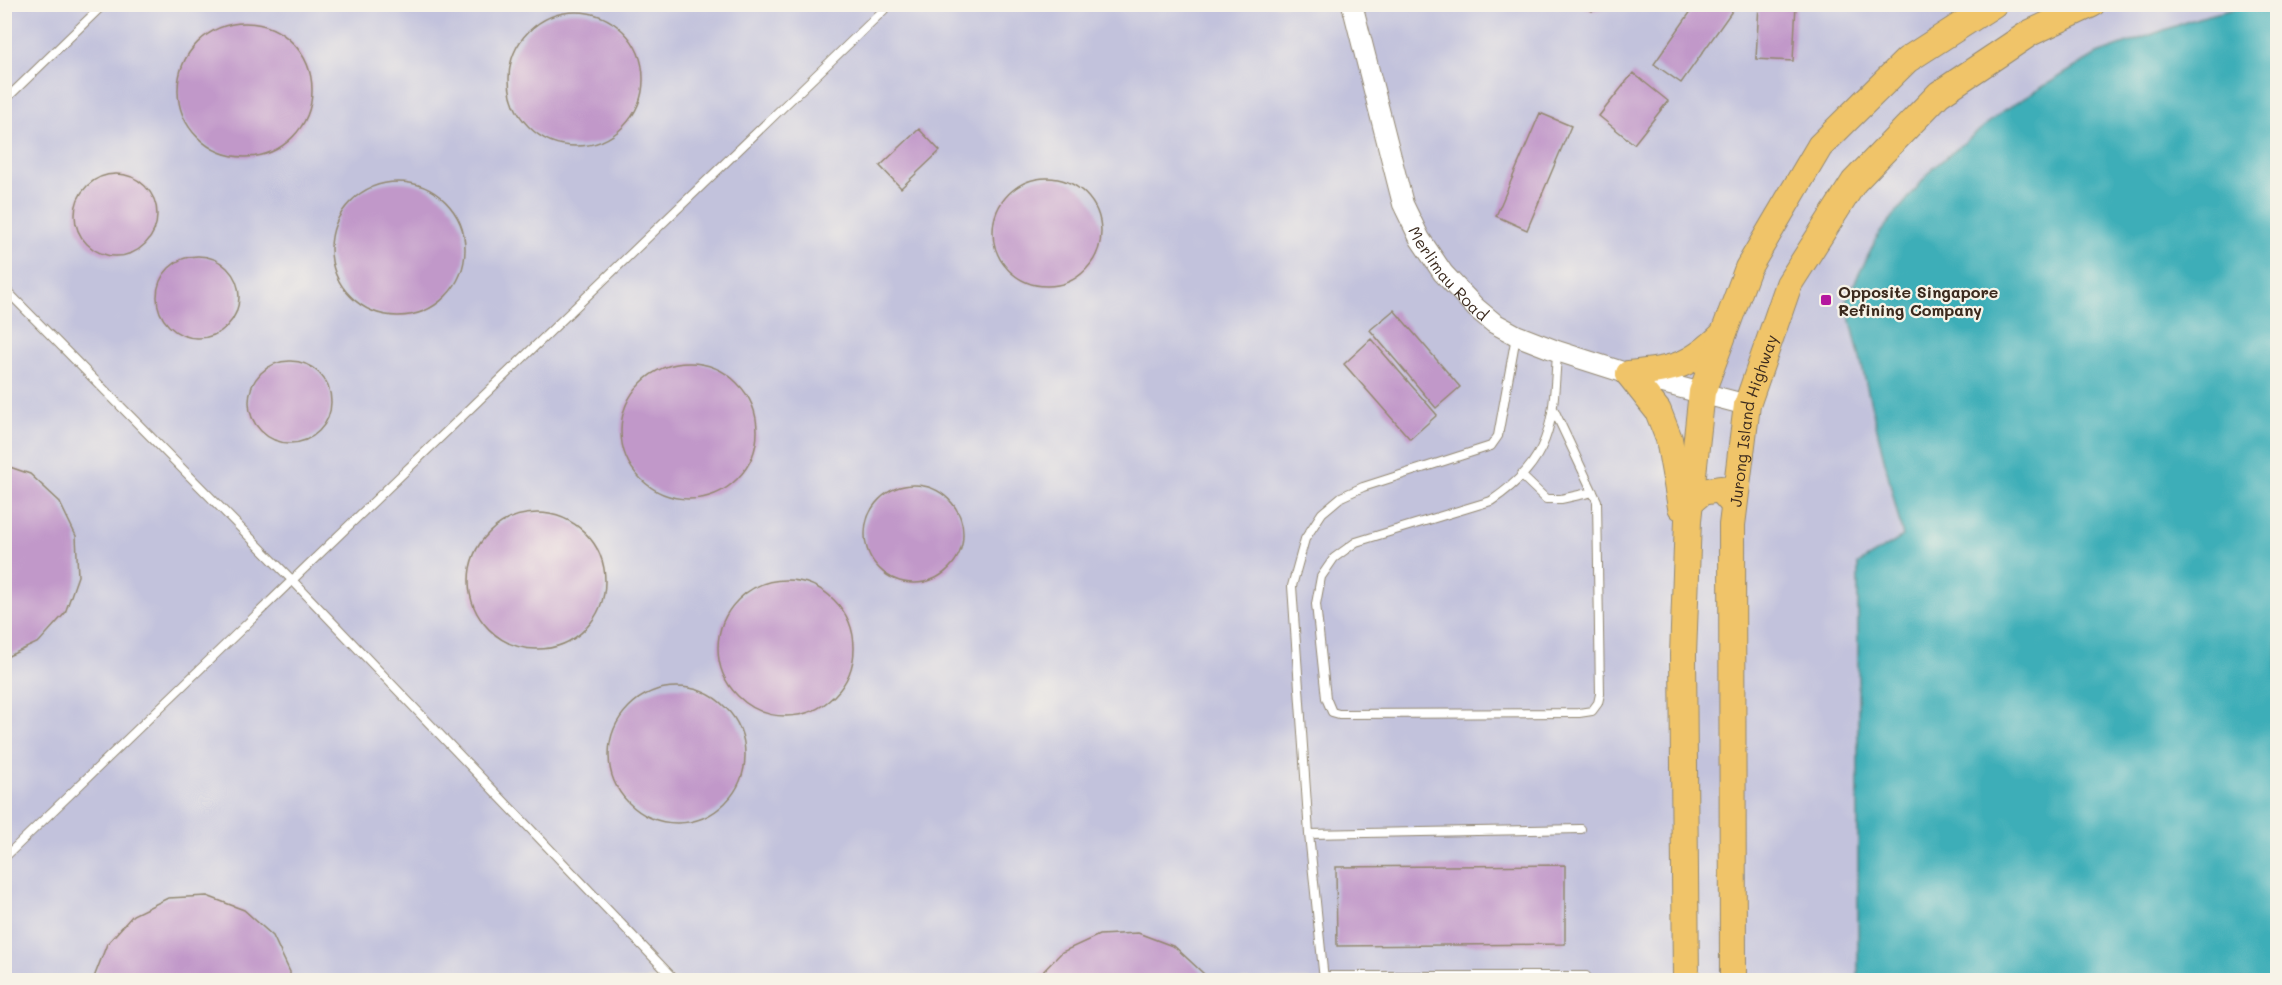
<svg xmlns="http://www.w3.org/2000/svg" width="2282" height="985" viewBox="0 0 2282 985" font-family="Mali,sans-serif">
<rect width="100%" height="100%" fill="#f7f3e8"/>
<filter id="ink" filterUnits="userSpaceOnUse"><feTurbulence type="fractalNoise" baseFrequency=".0167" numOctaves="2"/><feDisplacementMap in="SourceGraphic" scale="12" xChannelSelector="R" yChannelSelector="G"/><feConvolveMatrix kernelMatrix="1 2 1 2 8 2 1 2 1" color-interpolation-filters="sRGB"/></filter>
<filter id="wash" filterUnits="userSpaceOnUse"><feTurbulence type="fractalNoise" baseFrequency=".008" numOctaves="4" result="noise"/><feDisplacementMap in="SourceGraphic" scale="24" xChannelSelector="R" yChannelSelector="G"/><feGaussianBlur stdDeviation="1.35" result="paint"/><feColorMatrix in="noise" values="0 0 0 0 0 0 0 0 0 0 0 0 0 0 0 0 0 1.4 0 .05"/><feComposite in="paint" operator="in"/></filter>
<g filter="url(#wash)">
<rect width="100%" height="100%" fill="#ebe5c6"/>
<path fill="#c2c2dc" d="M5,5H2253L2198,18L1846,300L1903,537L1858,565V980H5Z"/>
<path fill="#3daeb8" stroke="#3c6c6b" stroke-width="1.5" d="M2253,4L2278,5L2277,980H1858V564L1903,537L1846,300L1879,234L1933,168L2003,111L2097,54L2198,18Z"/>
<g id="blocks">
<path fill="#c198c9" d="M1577,4H1608L1603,9L1592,11Z
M1696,4H1737L1681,83L1654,64Z
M1759,4H1796L1793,61L1756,59Z
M509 79a67 67 0 1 1 134 0a67 67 0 1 1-134 0Z
M178 90a67 67 0 1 1 134 0a67 67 0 1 1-134 0Z
M1633,73L1668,101L1634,144L1599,116Z
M1540,113L1571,126L1527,230L1496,216Z
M919,129L940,151L901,188L880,166Z
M75 215a41 41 0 1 1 82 0a41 41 0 1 1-82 0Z
M993 232a54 54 0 1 1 108 0a54 54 0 1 1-108 0Z
M331 249a67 67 0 1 1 134 0a67 67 0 1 1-134 0Z
M157 297a41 41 0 1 1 82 0a41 41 0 1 1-82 0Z
M1394,310L1460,387L1436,408L1370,330Z
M1371,339L1437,415L1410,439L1344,364Z
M249 402a41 41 0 1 1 82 0a41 41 0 1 1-82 0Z
M621 431a68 68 0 1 1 136 0a68 68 0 1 1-136 0Z
M4,465L30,474L59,501L76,536L78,576L65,613L39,642L4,658Z
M865 534a49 49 0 1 1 98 0a49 49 0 1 1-98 0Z
M469 581a68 68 0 1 1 136 0a68 68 0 1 1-136 0Z
M718 648a68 68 0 1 1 136 0a68 68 0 1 1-136 0Z
M609 755a68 68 0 1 1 136 0a68 68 0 1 1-136 0Z
M1565,865V944L1337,946L1336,867Z
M207,896L244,910L273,936L290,972V980H93L107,944L133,915L168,898Z
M1138,933L1175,947L1205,975L1207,980H1035L1062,952L1099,935Z"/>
</g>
</g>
<g filter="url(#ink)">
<use href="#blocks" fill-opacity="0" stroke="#938872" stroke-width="1.5"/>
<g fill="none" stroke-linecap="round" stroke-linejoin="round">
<g stroke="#938872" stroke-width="10">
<path id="service" d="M4,101L104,4
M4,288L292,580L675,980
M1554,410L1597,501L1600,694L1598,703L1592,711L1579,713L1339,714L1332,712L1326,698L1316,604L1321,577L1334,558L1356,542L1491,501C1553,459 1553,422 1557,353
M1521,475L1546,499H1561L1593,492
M1309,834L1581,829
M4,858L890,4
M1324,976H1586
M1324,980L1309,834L1292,586L1305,539L1322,513L1341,497L1363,487L1491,446L1498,436L1516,336"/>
</g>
<g stroke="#938872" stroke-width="22">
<g id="tertiary">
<path id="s1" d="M1352,4L1403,204L1420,239L1443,273L1476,308L1494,323L1516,335L1557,351L1629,374L1747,405"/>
</g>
</g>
<g stroke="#938872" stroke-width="28">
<g id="primary">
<path d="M1629,374L1658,411L1669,439L1681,507"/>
<path d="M1629,374C1674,369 1689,367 1722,335"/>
<path d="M1690,502L1702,492L1720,489L1734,505"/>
<path d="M1686,980L1683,655L1688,520L1702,392L1748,268L1820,146L1907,60L1994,4"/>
<path id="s2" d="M1733,980L1732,525L1747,405L1789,284L1854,182L1939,94L2030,33L2092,4"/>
</g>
</g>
<use href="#service" stroke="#fff" stroke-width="8"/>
<use href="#tertiary" stroke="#fff" stroke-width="20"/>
<use href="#primary" stroke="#f0c469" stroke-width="26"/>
</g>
</g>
<rect fill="#b5179e" stroke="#f7f3e8" stroke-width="2" x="1820" y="294" width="12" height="12" rx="3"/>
<g text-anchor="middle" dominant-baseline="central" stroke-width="4.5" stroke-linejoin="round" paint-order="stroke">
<g font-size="16" fill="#3b2a1e" stroke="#f7f3e8">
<text stroke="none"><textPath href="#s1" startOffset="290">Merlimau Road</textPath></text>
<text stroke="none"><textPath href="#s2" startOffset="562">Jurong Island Highway</textPath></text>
</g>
<g font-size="16" font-weight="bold" fill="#3b2a1e" stroke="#f7f3e8" text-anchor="start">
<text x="1838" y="291">Opposite Singapore<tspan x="1838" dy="18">Refining Company</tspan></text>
</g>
</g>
<rect width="2282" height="985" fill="none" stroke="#f7f3e8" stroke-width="24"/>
</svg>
